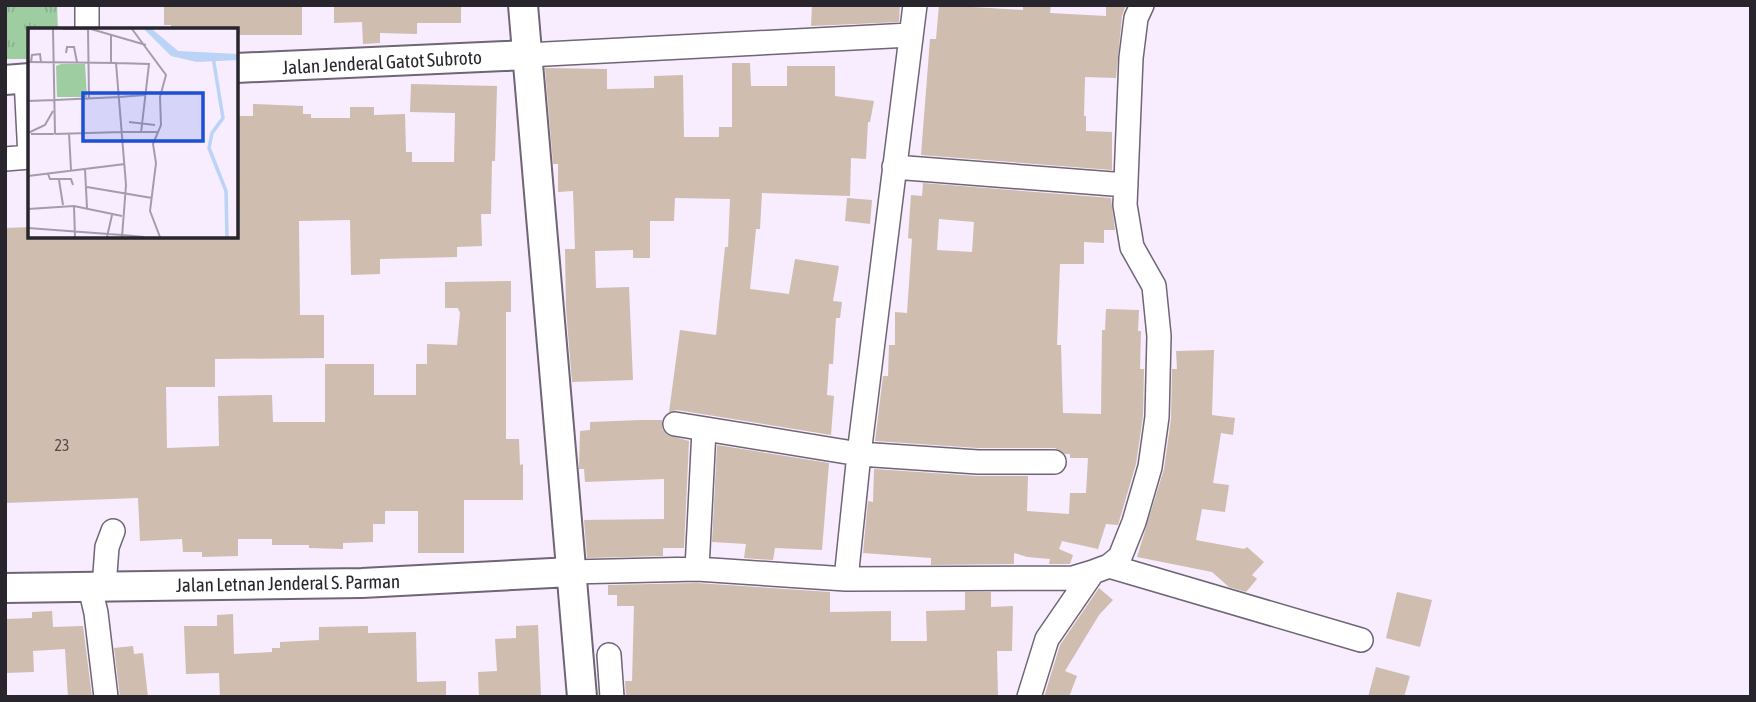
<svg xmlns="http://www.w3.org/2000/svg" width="1756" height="702" viewBox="0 0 1756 702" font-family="'Asap Condensed',sans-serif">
<defs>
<pattern id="grass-tufts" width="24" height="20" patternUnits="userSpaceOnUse" patternTransform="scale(1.75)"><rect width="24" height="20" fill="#9fcda2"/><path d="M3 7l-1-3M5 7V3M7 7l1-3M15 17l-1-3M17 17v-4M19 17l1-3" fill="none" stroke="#89b08c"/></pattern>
</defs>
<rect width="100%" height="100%" fill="#f8ecff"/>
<path fill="url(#grass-tufts)" d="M5,5H57L58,30H30V59H5Z"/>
<path fill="#cfbdaf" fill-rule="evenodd" d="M164,5H302V35H236V30H171V25H164Z
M334,5H461V23H417V34L380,33V43L363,44L362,22L334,23Z
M812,5H900L899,22L811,26Z
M939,5L1023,10V5H1051L1050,13L1106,16V5H1126L1122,16L1116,78L1085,77L1084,116H1086V131L1112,132V170L921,155L930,39H936Z
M732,63H750L751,86H787V66H835V96L874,101L870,122H868L866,159L851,158L850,196L762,193L760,229H756L750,289L789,294L795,259L839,266L833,301L842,302L840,318H836L833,364H829L827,395L834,396L831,435L677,410L669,412L680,330L716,335L725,247H728L730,199L675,198L674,221H650V258H633V250L595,251L596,288L629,287L633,380L572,382L566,309L565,249H575L573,191L558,192V164H553L545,68L607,69V89L654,88V76L683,75L684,137H719V127H732Z
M411,84L497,86L495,161H492L491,214H481L482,246L457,247V257L380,259V274L351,275L350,220L299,221L300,315H324V358L215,359V387H166L167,448L219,446L218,396L272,395L273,422H325V364H374V395H416V364H427V344L457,345L460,313L458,308H445V282L511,281V312H506V439H519L520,465L523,464V500H464V553H418V511H385V524H373V542L343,543V549L309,548V545H272V539H238V556L202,557V552H183L182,539L140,541L138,498L5,503V228L30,227V236H236V116H253V104L303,106V114H311V118H350V107H374V115L405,114L406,152H412V162H454L455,113L410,112Z
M923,183L1111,198L1115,230H1104V243L1084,242V264H1060L1057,345H1061L1063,413L1101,414L1102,330H1105L1106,309L1139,310L1138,331H1141L1140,369H1144L1143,416L1136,464L1118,525L1106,524L1098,549L1062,541L1059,549L1073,555L1070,564H1049L1050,559L1027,557L1014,553V564L931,565V558L863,553L868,501L873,502L874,469L977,476H1028L1027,511L1069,514L1070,493H1086L1088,458H1070V454H1065L1055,448H978L875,441L883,376H888L889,345H895V312L907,313L912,239L908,238L911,195L922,196ZM939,219L974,222L972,252L937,250Z
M847,198L872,200L870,224L845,221Z
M1214,350L1212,415L1235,418L1233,435L1221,433L1213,483L1229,485L1225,512L1202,509L1196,540L1244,549L1247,547L1264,562L1252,575L1257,579L1246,592L1229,587L1212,572L1137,557L1164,469L1171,419L1172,369H1177L1176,351Z
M640,420H662V428L667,435L689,441L684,548H663V556L587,558L584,520L664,519V479L585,482L584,469H579L580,431L590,430V422Z
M717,445L829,463L822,550L775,548L773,560L744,558L746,544L712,542Z
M697,583L830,592V612L891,611V641H927L926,611L965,610V592H991V607L1013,606L1012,651H997L998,697H626L625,681H632L634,606H617V595H608V585Z
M1099,588L1113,600L1099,615L1065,671L1077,676L1069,697H1044L1060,645Z
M1397,592L1432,600L1420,647L1386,638Z
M52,611L53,627L83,626L92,697H68L65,649L33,651L34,672L5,673V619L32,618V612Z
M233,614L234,654L272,652V648H280V642L319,640V627L368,626V633L416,632L417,682L446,681V697H220L219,673L186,674L184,626H217V615Z
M538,625L541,697H479L478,672L497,671L495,639L516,638V626Z
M133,646L134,654L143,653L148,697H120L114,648Z
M1376,667L1410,676L1404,697H1368Z"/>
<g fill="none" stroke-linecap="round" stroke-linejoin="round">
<g stroke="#6f6575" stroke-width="26">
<path id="minor" d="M87,5V30
M527,55L910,35
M26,79L30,157
M5,159L30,157
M894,167L1126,185
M675,424L859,454L978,462H1054
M1109,566L1361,640
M697,569L704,430
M571,572L697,569L846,579L1073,578L1093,572
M846,579L859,454L915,5
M90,587L96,613L106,697
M104,587L107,547L113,531
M609,655L612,697
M1029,697L1047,639L1093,572L1109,566L1120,557L1134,522L1150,467L1157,417L1159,336L1154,286L1132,247L1125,205L1131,58L1136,18L1142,5"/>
</g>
<g stroke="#6f6575" stroke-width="32">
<path id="major" d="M523,5L582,697
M236,68L527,55
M5,80L30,78
M5,588L362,583L571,572"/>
</g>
<use href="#minor" stroke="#fff" stroke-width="23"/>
<use href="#major" stroke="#fff" stroke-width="28"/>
</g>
<g text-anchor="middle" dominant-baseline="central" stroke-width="5" stroke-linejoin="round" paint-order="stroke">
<g font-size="16" fill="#524b4d">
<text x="62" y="445">23</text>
</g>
<g font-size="19" fill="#29252c" stroke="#fefefe">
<text transform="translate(382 62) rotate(-3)">Jalan Jenderal Gatot Subroto</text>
<text transform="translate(288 583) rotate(-1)">Jalan Letnan Jenderal S. Parman</text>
</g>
</g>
<g transform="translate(28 28)">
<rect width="210" height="210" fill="#f8ecff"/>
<path d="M33,36H57L59,69H29L28,38Z" fill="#9fcda2"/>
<path d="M116,1H124L150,23L210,26V32L169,34L143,28Z" fill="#bad3f6"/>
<path fill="none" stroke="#bad3f6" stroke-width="3.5" d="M185,29L195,90L184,105L181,120L198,163L199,209"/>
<path fill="none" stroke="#a59cab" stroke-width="2" d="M25,1L27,106M35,1H63L118,17M60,1L61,70M104,1L138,47L132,69L133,97L125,116L128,135L122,183L132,209M83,7V35M38,25L39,19H46L49,34M0,34L88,35L98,157L94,209M3,34L4,27L12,26L13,34M88,35L121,36L113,105M91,69L117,67M27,72L91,69M0,73L26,72M101,94L127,97M94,104H129M0,105L17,97L25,83M41,105L43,142M3,106H26M27,106L94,104M57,141L59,180M20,146L22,151H43L45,157M0,148L97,136M31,152L35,177M59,159L124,170M46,178L47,209M0,181L46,178L94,188M0,200L94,207M94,207L116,209M79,209L84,187"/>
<path fill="#1d4ed8" fill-opacity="0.15" stroke="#1d4ed8" stroke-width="3.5" d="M55,65H175V113H55Z"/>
<rect width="210" height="210" fill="none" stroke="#29252c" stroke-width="3.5"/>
</g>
<rect width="1756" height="702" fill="none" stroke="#29252c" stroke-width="14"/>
</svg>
